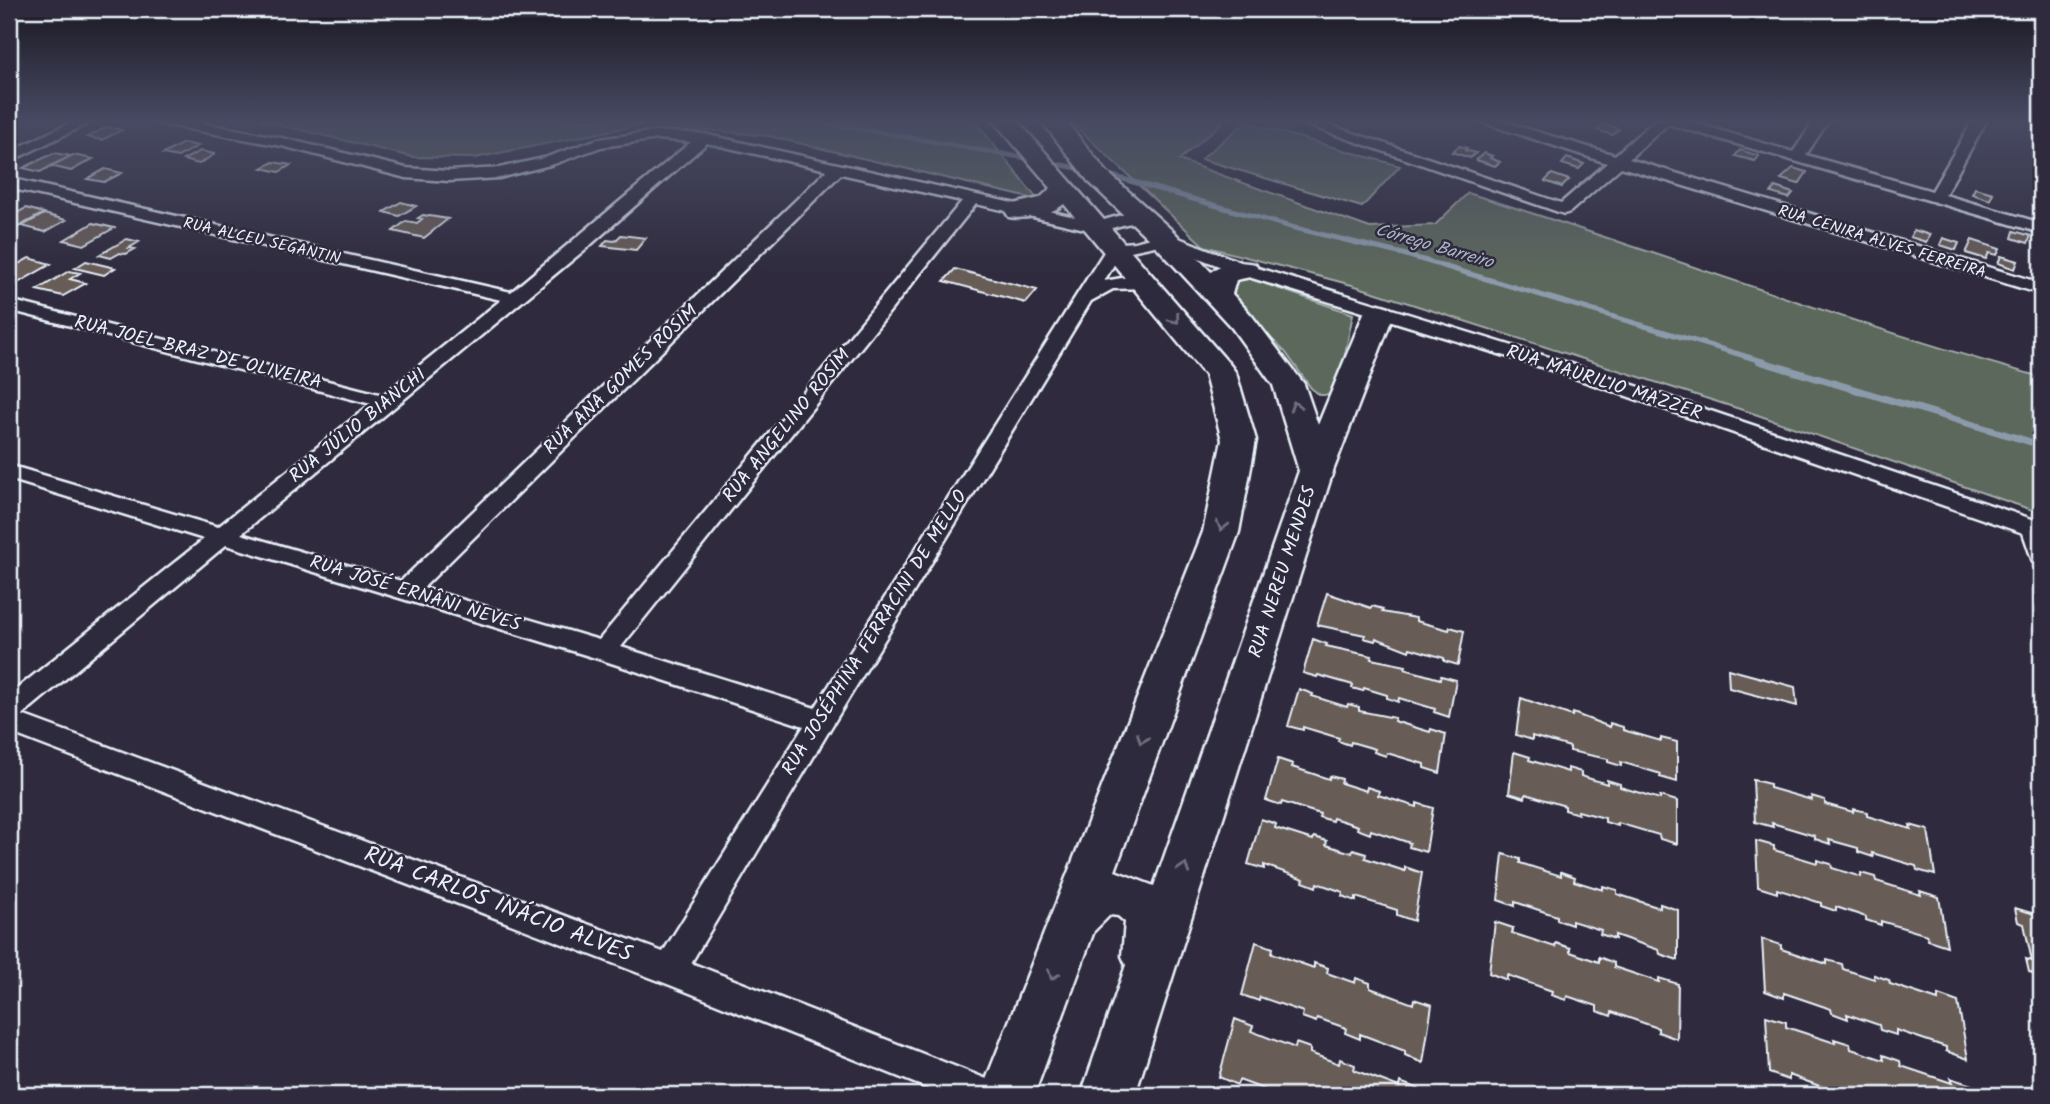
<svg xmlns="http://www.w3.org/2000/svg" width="2050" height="1104" viewBox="0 0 2050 1104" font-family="Kalam,sans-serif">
<rect width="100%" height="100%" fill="#2f2a3d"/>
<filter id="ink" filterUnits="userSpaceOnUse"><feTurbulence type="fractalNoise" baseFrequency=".0143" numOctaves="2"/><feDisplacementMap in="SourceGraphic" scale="14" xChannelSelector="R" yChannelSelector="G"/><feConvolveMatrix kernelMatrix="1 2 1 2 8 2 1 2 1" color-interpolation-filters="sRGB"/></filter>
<g filter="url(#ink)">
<path fill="#5d685c" stroke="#a2acaa" stroke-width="2" d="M260,120H974L1038,200L769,136L644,124L475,158L412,157Z
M1069,120H1225L1179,160L1370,228L1435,225L1468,193C1660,252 1848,324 2041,377V513L1749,412L1352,285L1204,246Z
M1245,122L1400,166L1362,207L1201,159Z
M1239,275L1353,314L1338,389L1329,395H1320L1311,388L1286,353L1231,299L1224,279Z"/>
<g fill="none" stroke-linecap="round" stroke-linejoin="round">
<path stroke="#8c9bac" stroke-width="5" d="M809,120L1032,159
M1047,162L1087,170
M1102,173L1291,227L1403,254L1765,362"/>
<path stroke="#8c9bac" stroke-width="7" d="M1759,361L2041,445"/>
</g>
<path fill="#685c57" stroke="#e8f1f8" stroke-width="2" d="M1604,124L1619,129L1613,135L1597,130Z
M107,127L122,130L102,140L87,137Z
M183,143L198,146L178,157L163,154Z
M1459,146L1467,148L1465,150L1476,153L1470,158L1452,152Z
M1740,150L1759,156L1755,161L1735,156Z
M200,151L215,154L199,164L183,160Z
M54,153L71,156L40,172L23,168Z
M1484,153L1492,156L1490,158L1500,162L1495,166L1476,160Z
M73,155L93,159L71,171L50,166Z
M1567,158L1584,164L1579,169L1562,164Z
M273,162L291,165L279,172L262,168Z
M1793,168L1807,172L1799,184L1781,179Z
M105,169L122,173L104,182L87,179Z
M1552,174L1569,180L1562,187L1545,181Z
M1775,187L1793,193L1789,198L1771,193Z
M1975,188L1993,193L1990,200L1972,194Z
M401,202L416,206L399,216L384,212Z
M26,208L44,213L9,232V217Z
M44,214L66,220L45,232L22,226Z
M423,215L448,219L424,238L393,231L406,221L417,223L422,219L418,218Z
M93,223L114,228L84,245L64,240Z
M1914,230L1930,235L1926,242L1910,237Z
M2014,231L2031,236L2028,243L2012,238Z
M621,235L646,238L636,250L602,246L607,240L615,241Z
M1943,238L1959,243L1956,250L1940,245Z
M127,239L139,242L129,248L135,249L126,254L120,253L111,258L99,255Z
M1972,240L2000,249L1997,255L1989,253L1986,259L1966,253Z
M2001,256L2018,261L2015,269L1998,263Z
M29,258L51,264L16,284L9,282V269Z
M86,261L115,268L104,275L75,268Z
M955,269L1037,290L1026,303L944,281Z
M69,271L80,273L70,279L86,283L63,296L37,290Z
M1327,593L1371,608L1372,606L1383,609L1382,612L1416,618V621L1449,630L1450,627L1464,631L1458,665L1444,661V658L1410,648L1409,651L1376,638L1375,641L1364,638L1365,635L1317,625Z
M1313,639L1327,644L1326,646L1372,656L1371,659L1406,666L1405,669L1440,679L1441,676L1456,680L1449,717L1434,712L1435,709L1399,698L1398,702L1387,698V695L1364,688L1363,691L1352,688L1353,685L1318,675L1317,677L1303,673Z
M1728,669L1795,687L1797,706L1729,688Z
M1299,689L1313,694L1312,696L1347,707L1348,704L1359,707V711L1395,718L1394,721L1430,732L1431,729L1446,734L1440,773L1424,768V764L1387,753L1386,756L1374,752L1375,749L1351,742L1350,745L1338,741L1339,738L1303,727V730L1288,726Z
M1521,698L1572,716L1573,713L1610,727V723L1623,727V730L1661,741V738L1677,742V782L1660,777L1661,774L1621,762V766L1608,762V759L1570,751V747L1532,736V740L1516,735Z
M1514,752L1530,757L1529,760L1568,772V768L1581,772V776L1607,784V780L1620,784V787L1660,799V796L1677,801V844L1660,839L1659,835L1618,823V826L1605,822V818L1578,811V814L1565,810V806L1526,794L1525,798L1509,793Z
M1278,759L1293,764L1292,767L1329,779L1330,776L1342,779L1341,783L1366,791L1367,787L1379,791L1378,795L1417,807V803L1433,808L1426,852L1409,847L1410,843L1371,830L1370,834L1357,829L1358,826L1333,818L1332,821L1319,817L1320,814L1282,802L1281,805L1266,800Z
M1753,780L1770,784V788L1812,800L1811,796L1825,800V804L1853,812V809L1867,812V816L1911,829L1910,825L1928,830L1935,875L1917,870L1916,866L1872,853L1873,857L1858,852V848L1829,840L1830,844L1815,839V836L1772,823L1773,827L1755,822Z
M1261,819L1276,824L1275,828L1313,840L1314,837L1327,841L1326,845L1352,853L1353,850L1366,854L1365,858L1405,871V867L1422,873L1414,921L1397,915V910L1356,897V901L1342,896L1343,892L1317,883L1316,887L1303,882L1304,879L1264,865V869L1248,864Z
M1756,841L1774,846V850L1817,863V860L1831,864L1832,868L1861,877V873L1875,877L1876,881L1921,895L1920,891L1939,897L1947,946L1928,940L1927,935L1881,921V925L1866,920V917L1836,907V911L1821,906V903L1777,889V893L1758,887Z
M1503,854L1520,859V863L1561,876V872L1575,877L1574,881L1603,890V886L1617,890V894L1660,908V904L1678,910V960L1660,954L1659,950L1615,935V939L1600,934L1601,930L1572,921V925L1557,920V916L1515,902V906L1498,900Z
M2015,908L2041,916V1012L2038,1011L2035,997L2040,999L2035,974L2029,972L2026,959L2032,961L2024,924L2018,922Z
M1495,922L1513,928L1512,933L1555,947L1556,943L1570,948V952L1599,962V957L1614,963V967L1659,982V978L1678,984L1677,1039L1658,1032V1028L1612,1012L1611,1016L1597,1011V1006L1567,996L1566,1000L1551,995L1552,991L1507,975V980L1489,973Z
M1762,939L1781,945V949L1827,964V960L1842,964L1843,969L1874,979V975L1889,980L1890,984L1938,1000V995L1958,1002L1968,1059L1946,1051V1047L1896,1030V1035L1880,1030L1879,1025L1847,1014L1848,1019L1832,1013L1831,1009L1784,993V998L1765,991Z
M1256,942L1273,948L1272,953L1314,968V963L1328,968L1327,973L1355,983L1356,978L1370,983V988L1413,1004L1414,999L1432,1005L1423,1063L1405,1055V1051L1360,1034V1039L1345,1033L1346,1028L1317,1018L1316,1022L1302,1017L1303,1012L1260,997L1259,1001L1242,995Z
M1766,1016L1786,1022V1027L1835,1043L1834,1039L1850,1044L1851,1049L1884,1060L1883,1055L1900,1061L1901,1066L1952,1083L1950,1078L1972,1085L1974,1095H1839V1093L1789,1075V1080L1769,1073Z
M1235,1019L1253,1026L1251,1031L1295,1048L1296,1043L1310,1048V1053L1339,1064L1340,1059L1355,1065L1354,1070L1399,1087L1400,1082L1419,1089L1418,1095H1279L1239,1080L1237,1085L1219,1077Z"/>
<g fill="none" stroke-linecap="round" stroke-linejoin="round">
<g stroke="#e8f1f8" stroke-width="5">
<path id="minor" d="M76,120H95L9,162V152Z
M154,120H187L282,138L406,168L449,171L499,168L544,158L598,139L658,131L704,134L1097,222L1125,214L1148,215L1150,218L1148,221L1126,224L1098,232L976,204L621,647L815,708L1109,244L1135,242L1165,234L1171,235L1251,266L1568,363L2041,522V564L2033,562L2023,533L1554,371L1239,274L1164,244L1121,253L1104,281L1128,277L1151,279L1154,283L1145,288L1113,289L1091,301L830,729L691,963L997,1083L1002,1095H944L670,985L9,732V695L204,539L9,479V465L218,527L371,404L9,310V300L383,395L501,300L9,188V178L511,292L691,142L658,139L601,147L554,164L499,178L449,181L406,178L282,146L161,124ZM707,143L827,170L401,581L241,534L588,247ZM841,174L962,201L599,640L423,588ZM226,545L602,660L804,726L663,952L22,715Z
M1293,120H1315L1561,203L1607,163L1475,120H1498L1615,155L1655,120H1685L1793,152L1815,120H1829L1806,155L1932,191L1973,120H1987L1945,195L2041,223V233L1668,124L1629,159L2041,283V294L1621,167L1570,212L1564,214Z"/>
</g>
<g stroke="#e8f1f8" stroke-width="5">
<path id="primary" d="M993,120H1017L1231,366L1236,373L1256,440L1239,532L1115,871L1154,886L1299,471L1273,385L1232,328L1155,245L1088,181L1041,120H1065L1106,171L1175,233L1211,272C1222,262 1241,261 1255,264L1259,270L1255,276L1236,280L1232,294L1252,316L1304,384L1318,425L1364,313L1369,307L1379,304L1389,307L1394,313L1333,471L1135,1095H1081L1126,965L1122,956L1125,922L1118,916L1110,915L1094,931L1034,1095H980L1203,532L1222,440L1205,375L1064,204C1052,214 1024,220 1009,217L1005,211L1009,205L1040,198L1051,188Z"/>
</g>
<use href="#minor" fill="#2f2a3d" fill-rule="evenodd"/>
<use href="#primary" fill="#2f2a3d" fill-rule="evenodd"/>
</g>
<defs><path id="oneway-chevron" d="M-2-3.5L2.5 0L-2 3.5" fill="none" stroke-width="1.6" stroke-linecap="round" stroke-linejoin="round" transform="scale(1.75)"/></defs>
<g stroke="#70707e">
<use href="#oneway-chevron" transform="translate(1175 319) rotate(51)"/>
<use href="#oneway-chevron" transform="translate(1295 406) rotate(-107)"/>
<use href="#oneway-chevron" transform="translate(1222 526) rotate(104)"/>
<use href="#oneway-chevron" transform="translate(1142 739) rotate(111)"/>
<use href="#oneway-chevron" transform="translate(1184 868) rotate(-72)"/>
<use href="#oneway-chevron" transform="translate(1053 975) rotate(111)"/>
</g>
</g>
<linearGradient id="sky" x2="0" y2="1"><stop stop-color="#1a1722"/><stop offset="0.44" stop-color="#474a62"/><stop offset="1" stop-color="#474a62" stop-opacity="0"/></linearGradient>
<rect width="2050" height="275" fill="url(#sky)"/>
<g text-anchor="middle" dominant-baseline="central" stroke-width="5" stroke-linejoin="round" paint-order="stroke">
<g font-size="16" fill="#e8f1f8" stroke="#2f2a3d">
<text transform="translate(262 241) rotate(13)">RUA ALCEU SEGANTIN</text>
<text transform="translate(1882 242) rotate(17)">RUA CENIRA ALVES FERREIRA</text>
</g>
<g font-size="18" font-style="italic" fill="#aab7c5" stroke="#2f2a3d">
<text transform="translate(1434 247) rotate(16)">Córrego Barreiro</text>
</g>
<g font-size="19" fill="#e8f1f8" stroke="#2f2a3d">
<text transform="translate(198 353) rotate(14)">RUA JOEL BRAZ DE OLIVEIRA</text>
<text transform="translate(621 380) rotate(-44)">RUA ANA GOMES ROSIM</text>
<text transform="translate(1604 383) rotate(18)">RUA MAURILIO MAZZER</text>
<text transform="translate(358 426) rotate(-39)">RUA JÚLIO BIANCHI</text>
<text transform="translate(787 426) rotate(-51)">RUA ANGELINO ROSIM</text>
<text transform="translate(1283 572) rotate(-72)">RUA NEREU MENDES</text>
<text transform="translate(415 594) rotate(17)">RUA JOSÉ ERNÂNI NEVES</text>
<text transform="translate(875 633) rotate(-58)">RUA JOSÉPHINA FERRACINI DE MELLO</text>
</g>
<g font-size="23" fill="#e8f1f8" stroke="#2f2a3d">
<text transform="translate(498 905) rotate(21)">RUA CARLOS INÁCIO ALVES</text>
</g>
</g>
<rect width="2050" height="1104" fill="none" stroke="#2f2a3d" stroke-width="35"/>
<rect x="18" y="18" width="2015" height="1069" fill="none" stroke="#e8f1f8" stroke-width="2.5" filter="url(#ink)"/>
</svg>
